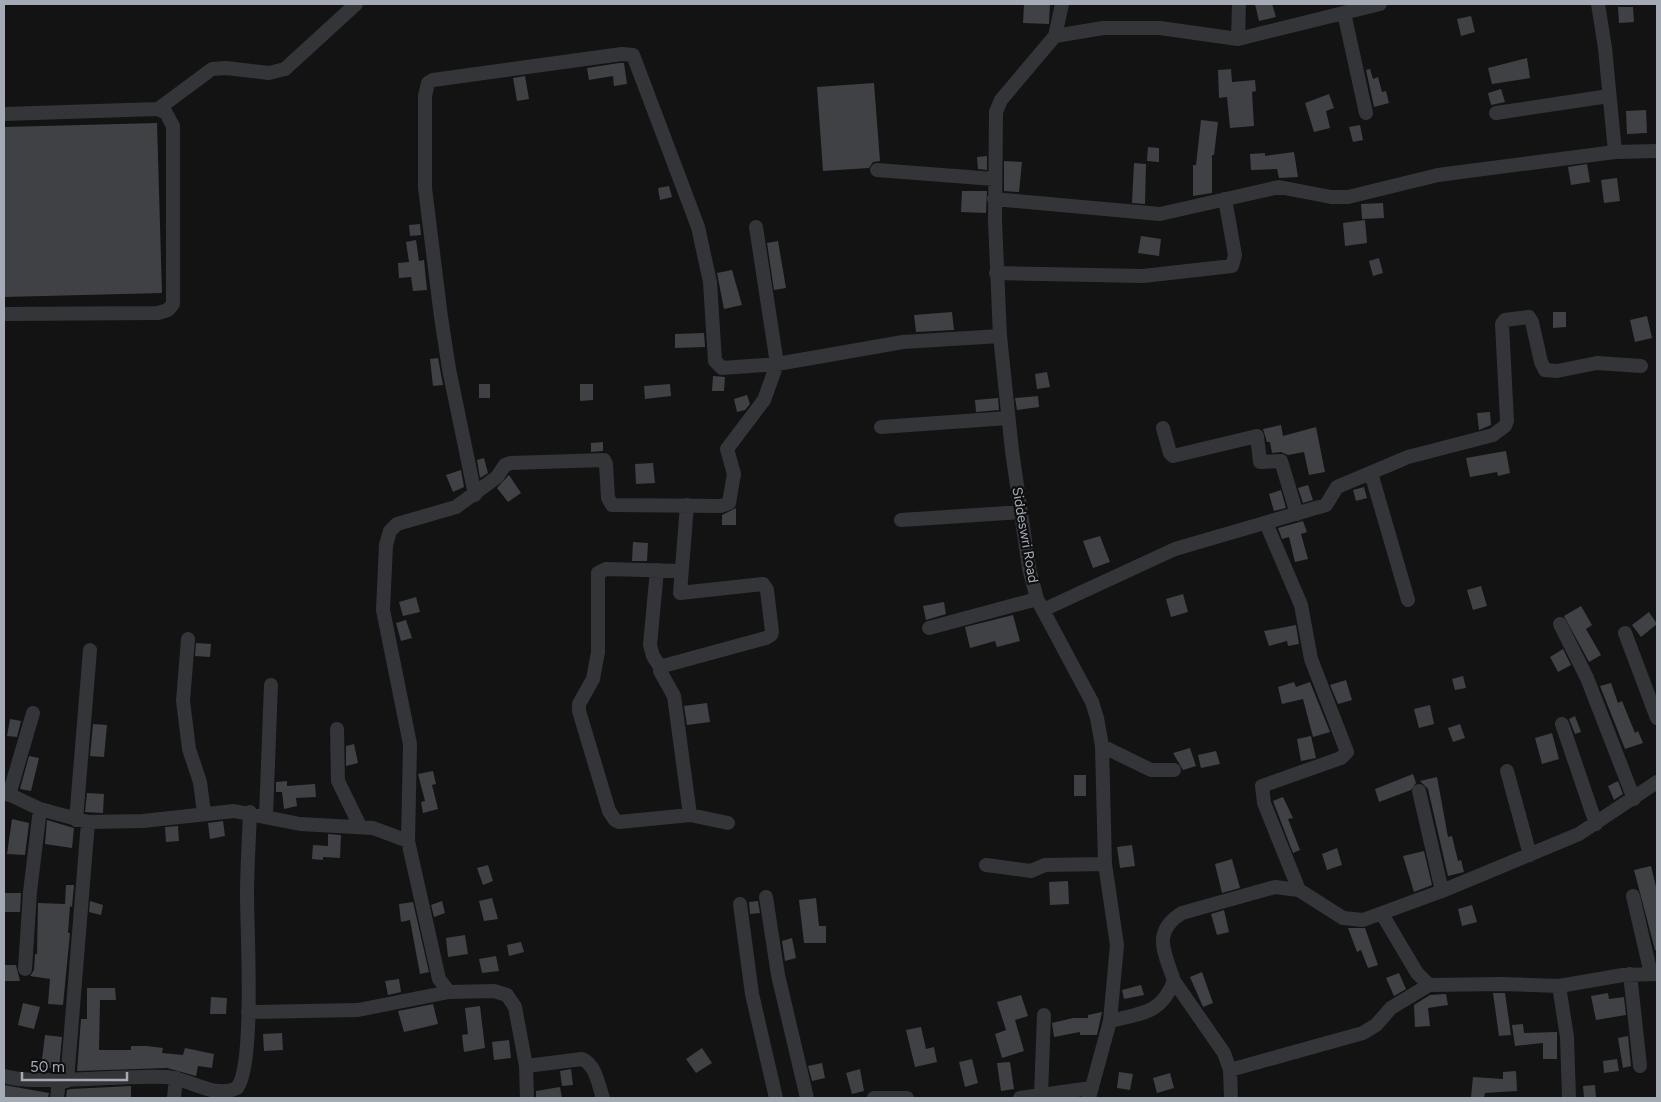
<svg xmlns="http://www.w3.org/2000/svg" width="1661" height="1102" viewBox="0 0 1661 1102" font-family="Figtree,sans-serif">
<rect width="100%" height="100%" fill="#131314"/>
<path fill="#3f4144" d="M1024,4H1050L1049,24L1023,23Z
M1255,4H1272L1276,17L1259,21Z
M1618,7H1633L1634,22L1619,23Z
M1471,16L1475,32L1461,36L1457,19Z
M1527,58L1530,78L1492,84L1488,68Z
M619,63H624L627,84L614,86L613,76L589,80L587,68Z
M1231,69L1232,82L1255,80L1256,91L1252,92L1254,126L1230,128L1227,97L1219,98L1218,70Z
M1370,69L1373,79L1378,77L1382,92L1386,91L1389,103L1374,107L1366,70Z
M525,76L529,99L517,101L513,78Z
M874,83L880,161L873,162L869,168L823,171L817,87Z
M1501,89L1505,102L1491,105L1488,93Z
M1329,94L1334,108L1326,111L1330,128L1314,132L1305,103Z
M1646,110L1647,133L1627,134L1626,111Z
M1201,120L1218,122L1214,155H1212V193L1193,196V165H1196Z
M157,123L162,293L4,297V127Z
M1360,125L1363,140L1353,142L1349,127Z
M1148,147L1159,148V162L1147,161Z
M1294,152L1298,177L1279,178L1277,169L1251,170L1250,154L1265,153V156Z
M987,156V170L978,169L977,157Z
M1004,161L1022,162L1019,192L1004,191Z
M1134,163L1146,164L1145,204L1132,203Z
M1587,164L1590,182L1571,185L1568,167Z
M1617,178L1620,201L1604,203L1601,180Z
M669,186L672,197L660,200L658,188Z
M962,191H987L986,213L961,212Z
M1383,203L1384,218L1362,219L1361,204Z
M1365,220L1367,243L1345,246L1343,223Z
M420,224L421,235L410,236L409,225Z
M1141,236L1161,239L1159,256L1138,253Z
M416,240L419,261L424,260L427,290L413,291L411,277L399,278L398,263L409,262L406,242Z
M778,241L786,288L774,290L767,243Z
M1379,258L1383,273L1373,276L1369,261Z
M732,270L742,305L724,309L717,273Z
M952,312L954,330L916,332L914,315Z
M1553,312H1566V327L1553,328Z
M1647,316L1652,338L1635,342L1630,320Z
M704,333L705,347L675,348V334Z
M438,358L443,385L433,386L430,359Z
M1047,372L1050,387L1037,389L1035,374Z
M713,376L725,377L724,391H712Z
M479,384H490V398H479Z
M580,384H593V400L580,401Z
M670,384L671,396L645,399L644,386Z
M747,395L750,404L745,410L737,412L734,399Z
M1038,396L1039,407L1017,410L1015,398Z
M998,398L999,410L976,412L975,400Z
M1490,412L1491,425L1479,430L1477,413Z
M1281,425L1283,436L1316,427L1325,472L1309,475L1304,452L1288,455L1281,452L1272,453L1270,442H1267L1263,429Z
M603,442V451L591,452V443Z
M1506,451L1510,473L1498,476L1497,472L1470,477L1466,458Z
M484,458L488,473L480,478L477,460Z
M653,463L655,483L636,484L635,464Z
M461,470L464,487L453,492L446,475Z
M509,475L521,493L508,502L497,488Z
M1308,485L1313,500L1303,503L1298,488Z
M1364,487L1367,498L1356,501L1353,490Z
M1281,490L1286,508L1274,511L1269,494Z
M736,508V525H722V515Z
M1303,521L1307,532L1301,534L1308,559L1295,562L1289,537L1282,539L1278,528Z
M1100,536L1110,562L1093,568L1083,541Z
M633,542L648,543L647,561H632Z
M1481,586L1487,606L1473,610L1467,590Z
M1183,594L1188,612L1171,617L1166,599Z
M416,597L420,612L403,616L399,602Z
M944,602L946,614L926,620L923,606Z
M1581,606L1592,625L1586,629L1601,655L1589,662L1564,616Z
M1649,612L1657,624L1641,637L1632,625Z
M1013,615L1020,641L997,647L995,641L970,648L965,627Z
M406,620L412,638L401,641L396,623Z
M1296,625L1299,644L1288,646L1287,641L1269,646L1264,631Z
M196,643L211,644L210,657L195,656Z
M1563,649L1571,665L1558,672L1550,657Z
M1463,676L1466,688L1455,690L1452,679Z
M1346,680L1352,700L1338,704L1330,685Z
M1294,682L1296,687L1310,682L1330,732L1313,737L1303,699L1282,704L1278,687Z
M1611,683L1618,703L1622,701L1635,733L1638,731L1643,743L1625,749L1600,686Z
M707,703L710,722L687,725L684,706Z
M1430,705L1434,724L1419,728L1414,709Z
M1575,716L1581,732L1575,734L1569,719Z
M10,719L21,721L17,737L7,736Z
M93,724L107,725L104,757L90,756Z
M1460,724L1465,738L1453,742L1448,728Z
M1552,733L1559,759L1542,764L1535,738Z
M1311,736L1316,758L1301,761L1297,739Z
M354,744L358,763L346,766V746Z
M1190,748L1196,766L1183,770L1173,753Z
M1216,751L1220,764L1201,768L1198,755Z
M29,756L39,758L31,791L20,789Z
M433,771L436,784L432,785L438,809L423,813L421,802L425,801L418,774Z
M1413,774L1416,783L1411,790L1379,802L1375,789Z
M1074,775H1086V796H1074Z
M1437,777L1448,837L1452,836L1458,861L1461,860L1464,872L1448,876L1428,789L1420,781Z
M287,781V786L315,784L316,797L296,798L297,806L284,809L282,792H276V782Z
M1618,781L1623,794L1614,800L1608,786Z
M87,793L104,794L103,813L85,812Z
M1283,797L1293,818L1288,819L1300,850L1293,853L1273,801Z
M12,819L29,823L25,855L7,854Z
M47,820L74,828L72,848L45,844Z
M223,821L225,836L210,839L208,823Z
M178,826L179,841L166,842L165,827Z
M328,834L341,835L340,858L323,857V860L312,859L313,845L328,846Z
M1132,845L1135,866L1120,868L1117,847Z
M1337,848L1342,865L1327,870L1322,854Z
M1424,851L1432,885L1414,892L1403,856Z
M1232,859L1240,888L1222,893L1215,864Z
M488,865L493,881L483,885L477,868Z
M1651,866L1657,891V950H1655L1634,870Z
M1068,881L1069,904L1050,905L1049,882Z
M66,885H74L72,907L70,906L68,933H70L63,1005L48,1004L50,979L30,976L34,970L35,954H37L38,903L65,904Z
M4,893H21L20,912H4Z
M492,898L498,919L484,921L479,901Z
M816,898L819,926H826V943H804L799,900Z
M90,901L103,905L101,915L89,912Z
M442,901L445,913L434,917L431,905Z
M758,901L760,913L750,914L749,902Z
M413,902L429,972L420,974L410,920L401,922L399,904Z
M1472,905L1477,922L1462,926L1458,909Z
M1224,910L1229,932L1217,935L1211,914Z
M1348,928H1365L1378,965L1368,968L1361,950L1357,952Z
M465,935L468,954L448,957L446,938Z
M792,938L796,958L785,961L782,941Z
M521,942L524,952L509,956L507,945Z
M496,956L499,971L482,973L479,959Z
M4,965H16L20,981H4Z
M1202,972L1213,1003L1203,1007L1190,977Z
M1399,973L1406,989L1394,996L1386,978Z
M399,979L401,992L388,995L385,981Z
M1141,985L1144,995L1124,999L1122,990Z
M87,988H115L116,1000H100L99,1050H131V1046H147L163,1048L162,1053L183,1055L185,1048L214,1054L212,1068L198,1066L196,1076L167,1068L77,1071L81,1019H87Z
M1493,993H1505L1511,1035L1499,1036Z
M1608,993L1609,999L1624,997L1626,1015L1596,1020L1591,996Z
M1446,994L1448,1005L1428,1008L1430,1026L1415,1027L1414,1005L1430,995Z
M1021,995L1028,1016L1015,1020L1024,1051L1002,1058L995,1034L1006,1030L997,1002Z
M211,997L227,998L226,1014H210Z
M23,1003L40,1007L34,1029L18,1025Z
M433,1004L438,1024L404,1032L398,1011Z
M480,1006L485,1048L464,1052L462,1035L468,1034L465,1008Z
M1102,1012L1097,1035H1080V1032L1054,1037L1052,1023L1073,1018H1088V1015Z
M1523,1024L1524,1033L1557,1032V1059H1543V1043L1515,1046L1512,1025Z
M921,1027L926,1049L934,1047L937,1062L915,1067L906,1030Z
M282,1033L283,1050L264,1051L263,1034Z
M45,1035L62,1037L59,1069L41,1067Z
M1628,1036L1631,1066L1623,1068L1618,1038Z
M509,1040L511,1058L494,1060L492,1042Z
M702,1048L712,1063L696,1073L686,1059Z
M972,1059L978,1083L965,1087L959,1062Z
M1617,1059L1619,1071L1604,1073L1603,1061Z
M1010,1062L1014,1089L1001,1091L997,1063Z
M822,1063L825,1078L812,1081L808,1066Z
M571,1069L573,1085L562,1086L560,1071Z
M860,1069L864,1091L852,1094L846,1073Z
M1516,1071L1517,1091L1485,1093L1484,1098L1471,1097L1473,1077L1503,1079V1072Z
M1119,1072L1133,1074L1130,1090L1117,1088Z
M1170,1073L1174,1088L1157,1093L1153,1078Z
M4,1085L49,1093L48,1098H4Z
M1595,1085L1596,1098H1584L1583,1086Z
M131,1086V1098H66L67,1090L71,1089Z
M560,1087L562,1098H536V1091Z"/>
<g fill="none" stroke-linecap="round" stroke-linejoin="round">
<path stroke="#343539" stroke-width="14" d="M1062,4L1055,36L1001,100L996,112L995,221L1000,336L1012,451L1029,568L1037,599L1092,702L1097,718L1102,746L1105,864L1117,945L1110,1021L1089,1098
M1598,4L1605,48L1615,152L1657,151
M1344,13L1366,113
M1055,36L1103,28H1160L1238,39L1380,4
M1238,39L1239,4
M158,109L212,69L226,68L269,73L285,69L356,4
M1496,113L1609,96
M4,114L158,109L166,113L173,126V304L168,310L158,313L4,314
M877,170L994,179
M994,199L1160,214L1279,187L1331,197H1348L1438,175L1615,152
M996,273L1143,276L1232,266L1235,255L1225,199
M881,427L1008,418
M1163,428L1170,453L1173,456L1257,436L1260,462L1281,461L1297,514
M1371,473L1408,600
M475,495L449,369L441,317L425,188V96L428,83L433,80L622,54L633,55L698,227L710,282L715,361L722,368L777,364L903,342L1000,336
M687,505L680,593L763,584L767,590L772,632L771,635L766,638L663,666L660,671L674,696L690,815
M901,520L1021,512
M1266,523L1301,605L1311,659L1347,752L1341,758L1262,786L1264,803L1299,890
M657,570L650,645L653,656L661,668
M681,571L606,569L598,573V652L593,679L579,704V711L609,811L615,820L619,822L690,815L728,823
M1043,610L1175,549L1326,505L1337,487L1408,457L1493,435L1505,426L1507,421L1502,324L1505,320L1529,317L1532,322L1541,362L1545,370L1557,371L1597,363L1641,366
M1560,624L1587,678L1634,799
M929,628L1037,599
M1625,633L1657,718
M188,639L183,701L189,749L200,782L204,813
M1562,724L1596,824
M337,729L338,781L360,826
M1102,746L1151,770H1174
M1507,771L1530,855
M1419,791L1442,891
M4,792L40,809L88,822L143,821L234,811L300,824L373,828L408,841L439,979L449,992L494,991L507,995L515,1007L526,1066L582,1059C596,1065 598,1084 603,1098
M9,795L33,713
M266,816L271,685
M76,820L90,650
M408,841L410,744L383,610L386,545L390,531L397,524L456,507L497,477L505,465L511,463L604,460L606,464L608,498L612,505L721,506L729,503L734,474L727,449L764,400L777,364L756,227
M986,865L1031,871L1045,865L1105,864
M1633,896L1651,974
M766,897L778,975L807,1098
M740,904L752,994L776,1098
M1382,914L1417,973L1429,985L1502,984L1559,986L1623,975L1657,974
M25,969L30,892L40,809
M1630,974L1640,1066
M1174,981L1224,1053L1230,1070L1231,1098
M1559,986L1567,1037L1569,1098
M248,1012L358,1010L449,992
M1110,1021C1142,1013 1161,1014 1174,981C1165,953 1151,932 1182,913L1275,887L1299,890L1343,918L1363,920L1442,891L1579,834L1657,782
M526,1066L527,1098
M1230,1070L1363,1033L1376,1025L1391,1008L1429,985
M4,1076C17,1080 31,1080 45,1080C86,1081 127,1075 167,1077C191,1079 213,1099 237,1088C255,1066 247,930 247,896C247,868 249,840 250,812
M67,1081L88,822
M1041,1095L1044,1015
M57,1098L59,1080
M174,1098L176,1078
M874,1098H907
M1020,1098L1091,1088"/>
</g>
<g text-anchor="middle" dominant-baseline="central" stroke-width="4.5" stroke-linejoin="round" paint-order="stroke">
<g font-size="14" fill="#a4abb5" stroke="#0e0e0f">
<text transform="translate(1025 535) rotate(80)">Siddeswri Road</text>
</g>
</g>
<rect width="1661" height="1102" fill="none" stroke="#a4abb5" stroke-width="10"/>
<path d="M22 1072v8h105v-8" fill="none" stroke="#a4abb5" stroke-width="2.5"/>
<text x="30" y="1072" font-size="15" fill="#a4abb5" stroke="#0e0e0f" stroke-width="4" paint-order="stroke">50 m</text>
</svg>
